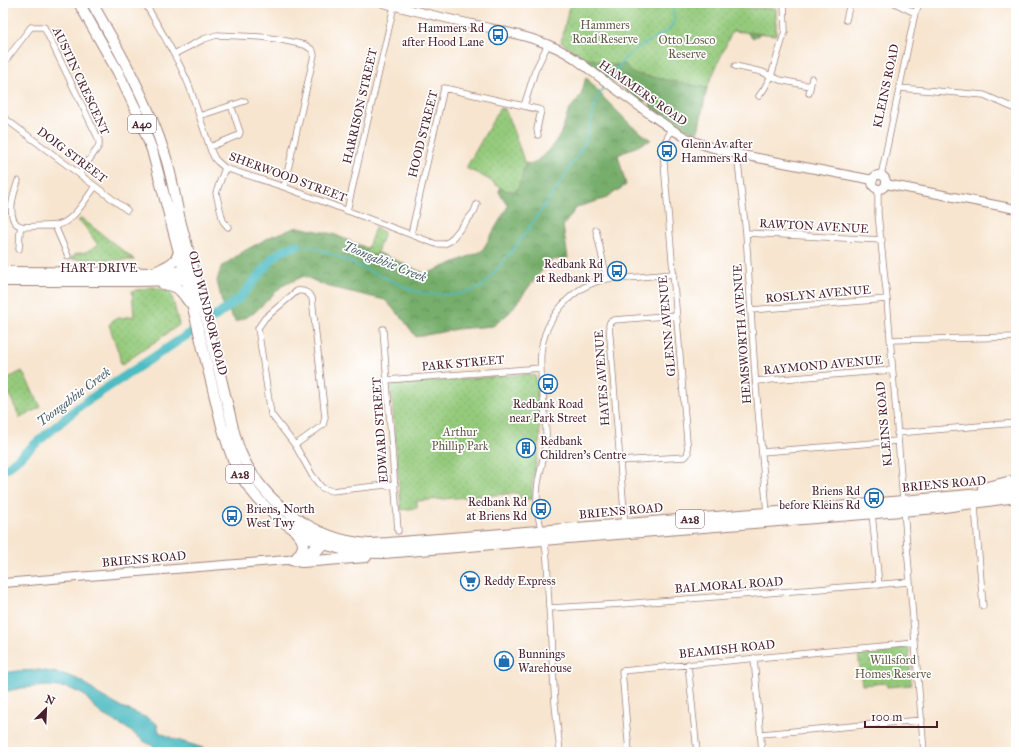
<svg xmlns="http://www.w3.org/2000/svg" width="1019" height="755" viewBox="0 0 1019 755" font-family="'IM FELL Great Primer',serif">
<defs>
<pattern id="forest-crowns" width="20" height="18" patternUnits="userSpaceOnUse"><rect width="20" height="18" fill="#77ae6c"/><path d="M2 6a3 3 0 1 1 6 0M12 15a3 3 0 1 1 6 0" fill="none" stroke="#648d59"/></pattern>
<pattern id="park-dots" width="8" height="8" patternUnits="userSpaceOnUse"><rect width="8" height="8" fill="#94ca7c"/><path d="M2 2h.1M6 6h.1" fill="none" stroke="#81ad6b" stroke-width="1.8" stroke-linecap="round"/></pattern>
</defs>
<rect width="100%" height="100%" fill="#fff"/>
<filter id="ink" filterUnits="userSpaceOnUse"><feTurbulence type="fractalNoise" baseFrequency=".025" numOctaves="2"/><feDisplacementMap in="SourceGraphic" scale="8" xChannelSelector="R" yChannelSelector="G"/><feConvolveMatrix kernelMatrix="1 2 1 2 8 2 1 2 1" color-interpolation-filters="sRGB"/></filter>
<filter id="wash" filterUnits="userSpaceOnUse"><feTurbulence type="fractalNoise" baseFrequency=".012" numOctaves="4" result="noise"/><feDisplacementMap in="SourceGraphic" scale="16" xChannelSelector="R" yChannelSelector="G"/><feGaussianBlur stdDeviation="0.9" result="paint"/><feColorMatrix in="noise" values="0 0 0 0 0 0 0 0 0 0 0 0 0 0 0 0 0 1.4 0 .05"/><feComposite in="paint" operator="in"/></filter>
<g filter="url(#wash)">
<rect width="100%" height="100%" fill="#f7e5cf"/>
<path fill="url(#forest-crowns)" stroke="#60664c" d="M741,3L742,10L757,28L759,35L752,38L744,29L732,28L697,79L707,88L698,132L676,127L659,117L651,110L650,101H641L573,53L575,46Z
M586,77L604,98L632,126L651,140L618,155L626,185L604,199L577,207L563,226L568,258L552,260L538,275L509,313L493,326L457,329L416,337L403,319L385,300L326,286L304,276L282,286L254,313L236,322L222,302L217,281L221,267L244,251L272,236L298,227L333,234L386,256L426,274L482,251L508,206L499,192L501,180L516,162L533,164L549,150L560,135L569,110L581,95Z"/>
<path fill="url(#park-dots)" stroke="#6f7454" d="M570,3H741V8H776V35L732,31L707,88L632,73L625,64L614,65L580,56L561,42Z
M500,108L505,109L520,149L525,165L521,180L517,190C505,195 496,183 486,178C480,174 473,172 466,168Z
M81,218L135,260L70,259L76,254L86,252L98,245L83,224L78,221Z
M375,228L384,232L376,256L366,253Z
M153,287L171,292L179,325L162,337L121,365L119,354L109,325L114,319L134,316L132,291Z
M22,371L41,407L20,418L3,381Z
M529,374L534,375L536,378L540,435L538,453L532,486V499L520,500L519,493L417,501V508L401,510L391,387L394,385L397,384Z
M909,647L911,685L887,687L886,683L862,685L858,653Z"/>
<path fill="#4dbcc3" stroke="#4c6e77" d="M39,670L63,674L75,678L86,684L98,694L117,705L147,718L157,724L159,732L174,739L216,752H165L145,742L125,727L103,715L97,710L84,695L69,688L48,686L21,688L3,692V673L17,671Z"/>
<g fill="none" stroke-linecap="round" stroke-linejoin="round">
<path stroke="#4dbcc3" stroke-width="1.5" d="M609,80L625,58L641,46L669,30L674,22L673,3
M297,245L313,247L341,258L414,291L428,294L442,295L458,294L475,290L483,286L517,245L559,185L585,143L598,96L606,85"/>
<path stroke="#4dbcc3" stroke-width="9" d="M3,470L8,467L81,405L219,314L241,297L273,258L282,251L297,245"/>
</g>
</g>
<g filter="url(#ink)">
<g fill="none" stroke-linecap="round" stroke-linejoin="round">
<g stroke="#a0827d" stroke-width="7">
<path id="street" d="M145,3C160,30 179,59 190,88L211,151L215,159L218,162L225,168L284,187L436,244H444L450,241L474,212L477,204
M895,3L915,13
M846,20L850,3
M174,54L204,39L217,35L261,37L277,39L305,45L311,49L313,51L314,55L284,187
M3,64L31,27H44L99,140V145L97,149L79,174
M735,66L762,72L780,80L810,86
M899,88L984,95L1016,109
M809,93L812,78
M759,96L764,89L771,76L785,31L784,3
M524,106L535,71L548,44
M199,116L245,101
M3,117L127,210
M210,147L239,135L240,132L231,105
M737,154L746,233L755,375L767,513
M225,168L216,193L223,221L228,227
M880,175L882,171L915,13L920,3
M18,181C14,192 5,220 20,226C26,228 33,226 39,226C47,226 55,227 63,223C76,217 86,198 95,187
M878,189V214L887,299L903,501
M347,211L394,6
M55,226L68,256
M596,230L607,279
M746,233L882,240
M411,234L444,88L524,106L541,110L537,129L538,135
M19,249L20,231L21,226
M751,310L887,299
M383,329L398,531
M890,340L1016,337
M387,380L541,368
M756,381L892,370
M897,433L1016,423
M295,445L323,425L325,417L312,298C308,292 304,290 297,291L265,318L258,328L271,414L295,445L312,475L322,488L332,491L395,484
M762,452L898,441
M619,461L685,457L687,455L688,453L663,151L664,144L672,129
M975,507L983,606
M904,510L924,752
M872,513L879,585
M625,524L609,325L610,322L614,320L677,315
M542,531C537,516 536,498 538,483C541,466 547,449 546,432C546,406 539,380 541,353C544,319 572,285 607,279C614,278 621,278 628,278C643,277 658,275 674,274
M544,540C548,556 548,573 548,590L555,704L560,752
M549,608L622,604L910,582
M754,658L762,752
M688,664L697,752
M761,734L922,720
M629,752L622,671L915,643"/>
</g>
<g stroke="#a0827d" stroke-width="10">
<path id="secondary" d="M383,3C415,11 448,19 481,26C514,34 545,39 574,58C599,77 625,96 651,115C663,123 674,132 687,138C703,146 720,150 737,154L873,180
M872 182a7 7 0 1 1 14 0a7 7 0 1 1-14 0Z
M886,184L1016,209
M300,557C310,553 316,546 322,537
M3,583L287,560C308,561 316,557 327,539"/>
</g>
<g stroke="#a0827d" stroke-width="12">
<path id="highway" d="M79,3L118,72L138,114L152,150L184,271L222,426C227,442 231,459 240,474C262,511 299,539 341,549C355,552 369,553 384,553L937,508L1016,497
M92,3C120,52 148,101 165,155C172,176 175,198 180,220C191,261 202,301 212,342C217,362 222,383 227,403C231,419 234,436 240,451C261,501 314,541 369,544C375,544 382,543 388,543L803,510L981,494L1016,489
M157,271C167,266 177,263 179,251
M3,272L164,273L190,270
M3,281H137L177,280L192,278
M163,284C179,286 180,290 189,302
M983,488L1016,480
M295,531C305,541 306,547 296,558
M291,560L302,562L366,557"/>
</g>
<use href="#street" stroke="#fff" stroke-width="5.5"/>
<use href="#secondary" stroke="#fff" stroke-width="8"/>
<use href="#highway" stroke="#fff" stroke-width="10"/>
</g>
</g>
<defs>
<g id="bus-ring" transform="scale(1)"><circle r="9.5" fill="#fff" stroke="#1f6fb2" stroke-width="1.5"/><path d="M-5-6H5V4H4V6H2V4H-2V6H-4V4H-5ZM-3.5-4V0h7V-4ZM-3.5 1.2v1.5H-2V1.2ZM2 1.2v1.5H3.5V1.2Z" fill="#1f6fb2"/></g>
<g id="building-ring" transform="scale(1)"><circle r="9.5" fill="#fff" stroke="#1f6fb2" stroke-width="1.5"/><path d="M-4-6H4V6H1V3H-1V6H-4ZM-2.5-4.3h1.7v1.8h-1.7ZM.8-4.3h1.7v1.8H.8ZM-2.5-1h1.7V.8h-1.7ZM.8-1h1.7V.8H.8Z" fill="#1f6fb2"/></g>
<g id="supermarket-ring" transform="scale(1)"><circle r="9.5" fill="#fff" stroke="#1f6fb2" stroke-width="1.5"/><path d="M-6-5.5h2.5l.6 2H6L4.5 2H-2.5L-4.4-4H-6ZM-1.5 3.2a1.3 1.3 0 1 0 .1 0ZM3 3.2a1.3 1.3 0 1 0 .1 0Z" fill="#1f6fb2"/></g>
<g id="shop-ring" transform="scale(1)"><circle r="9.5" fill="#fff" stroke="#1f6fb2" stroke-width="1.5"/><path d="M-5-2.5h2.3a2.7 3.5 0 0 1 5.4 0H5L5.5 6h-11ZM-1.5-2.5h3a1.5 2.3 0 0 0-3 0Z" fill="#1f6fb2"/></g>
</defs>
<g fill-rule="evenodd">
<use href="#bus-ring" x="498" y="35"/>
<use href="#bus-ring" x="667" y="151"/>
<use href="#bus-ring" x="617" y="271"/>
<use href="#bus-ring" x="548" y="384"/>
<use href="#building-ring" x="526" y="448"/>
<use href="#bus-ring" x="874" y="498"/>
<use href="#bus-ring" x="541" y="509"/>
<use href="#bus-ring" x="232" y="516"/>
<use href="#supermarket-ring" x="470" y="581"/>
<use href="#shop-ring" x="504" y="661"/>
</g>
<g text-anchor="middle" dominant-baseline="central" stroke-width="3.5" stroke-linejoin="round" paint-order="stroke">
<g fill="#fff" stroke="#80626b" stroke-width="1">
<rect x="128" y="115" width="28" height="18" rx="3"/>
<rect x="226" y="465" width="28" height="18" rx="3"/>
<rect x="676" y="510" width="28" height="18" rx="3"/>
</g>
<g font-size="11" font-weight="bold" fill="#4a1f2b">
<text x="142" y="124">A40</text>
<text x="240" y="474">A28</text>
<text x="690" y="519">A28</text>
</g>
<g font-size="12" fill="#645b47" stroke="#fff">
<text x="605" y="25">Hammers<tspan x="605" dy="14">Road Reserve</tspan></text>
<text x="687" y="40">Otto Losco<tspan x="687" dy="14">Reserve</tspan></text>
<text x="460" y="432">Arthur<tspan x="460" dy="14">Phillip Park</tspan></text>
<text x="893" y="660">Willsford<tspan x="893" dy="14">Homes Reserve</tspan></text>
</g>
<g font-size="12" fill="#4a1f2b" stroke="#fff" text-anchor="start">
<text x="484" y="28" text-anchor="end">Hammers Rd<tspan x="484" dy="14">after Hood Lane</tspan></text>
<text x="681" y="144">Glenn Av after<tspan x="681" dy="14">Hammers Rd</tspan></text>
<text x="603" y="264" text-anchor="end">Redbank Rd<tspan x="603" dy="14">at Redbank Pl</tspan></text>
<text x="548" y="404" text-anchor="middle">Redbank Road<tspan x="548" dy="14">near Park Street</tspan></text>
<text x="540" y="441">Redbank<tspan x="540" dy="14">Children's Centre</tspan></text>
<text x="860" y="491" text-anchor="end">Briens Rd<tspan x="860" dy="14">before Kleins Rd</tspan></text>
<text x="527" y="502" text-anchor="end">Redbank Rd<tspan x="527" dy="14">at Briens Rd</tspan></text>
<text x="246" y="509">Briens, North<tspan x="246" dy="14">West Twy</tspan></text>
<text x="484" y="581">Reddy Express</text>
<text x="518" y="654">Bunnings<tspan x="518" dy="14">Warehouse</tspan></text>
</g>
<g font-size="12" fill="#4a1f2b" stroke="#fff">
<text transform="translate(81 81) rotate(65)">AUSTIN CRESCENT</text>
<text transform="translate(886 86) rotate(-78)">KLEINS ROAD</text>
<text transform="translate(643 93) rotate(35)">HAMMERS ROAD</text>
<text transform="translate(360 106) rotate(-77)">HARRISON STREET</text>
<text transform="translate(423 134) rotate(-76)">HOOD STREET</text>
<text transform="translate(72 155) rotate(37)">DOIG STREET</text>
<text transform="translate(288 177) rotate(20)">SHERWOOD STREET</text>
<text transform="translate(814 226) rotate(3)">RAWTON AVENUE</text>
<text x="99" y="268">HART DRIVE</text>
<text transform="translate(818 294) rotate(-5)">ROSLYN AVENUE</text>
<text transform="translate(208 313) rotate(76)">OLD WINDSOR ROAD</text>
<text transform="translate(667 326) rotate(-95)">GLENN AVENUE</text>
<text transform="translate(742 334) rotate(-94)">HEMSWORTH AVENUE</text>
<text transform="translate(463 363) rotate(-5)">PARK STREET</text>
<text transform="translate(823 365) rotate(-5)">RAYMOND AVENUE</text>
<text transform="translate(602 378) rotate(-94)">HAYES AVENUE</text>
<text transform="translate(884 424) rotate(-95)">KLEINS ROAD</text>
<text transform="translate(380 430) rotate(-94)">EDWARD STREET</text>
<text transform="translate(944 484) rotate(-5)">BRIENS ROAD</text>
<text transform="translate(621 511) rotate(-5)">BRIENS ROAD</text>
<text transform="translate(144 559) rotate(-5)">BRIENS ROAD</text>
<text transform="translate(729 585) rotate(-4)">BALMORAL ROAD</text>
<text transform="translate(727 649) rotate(-6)">BEAMISH ROAD</text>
</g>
<g font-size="13" font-style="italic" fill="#4b5e68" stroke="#fff">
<text transform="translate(385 262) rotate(22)">Toongabbie Creek</text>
<text transform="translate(74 397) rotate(-37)">Toongabbie Creek</text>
</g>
</g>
<rect width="1019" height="755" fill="none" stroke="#fff" stroke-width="16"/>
<g transform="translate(46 709) rotate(24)" stroke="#ffffff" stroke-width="3" paint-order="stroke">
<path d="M0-3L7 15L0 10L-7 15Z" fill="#4a1f2b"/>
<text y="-6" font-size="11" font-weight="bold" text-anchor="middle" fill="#4a1f2b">N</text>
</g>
<path d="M865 721v6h72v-6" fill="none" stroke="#4a1f2b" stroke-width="2"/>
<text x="871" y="721" font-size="12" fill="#4a1f2b" stroke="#ffffff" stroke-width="3" paint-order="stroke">100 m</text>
</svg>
